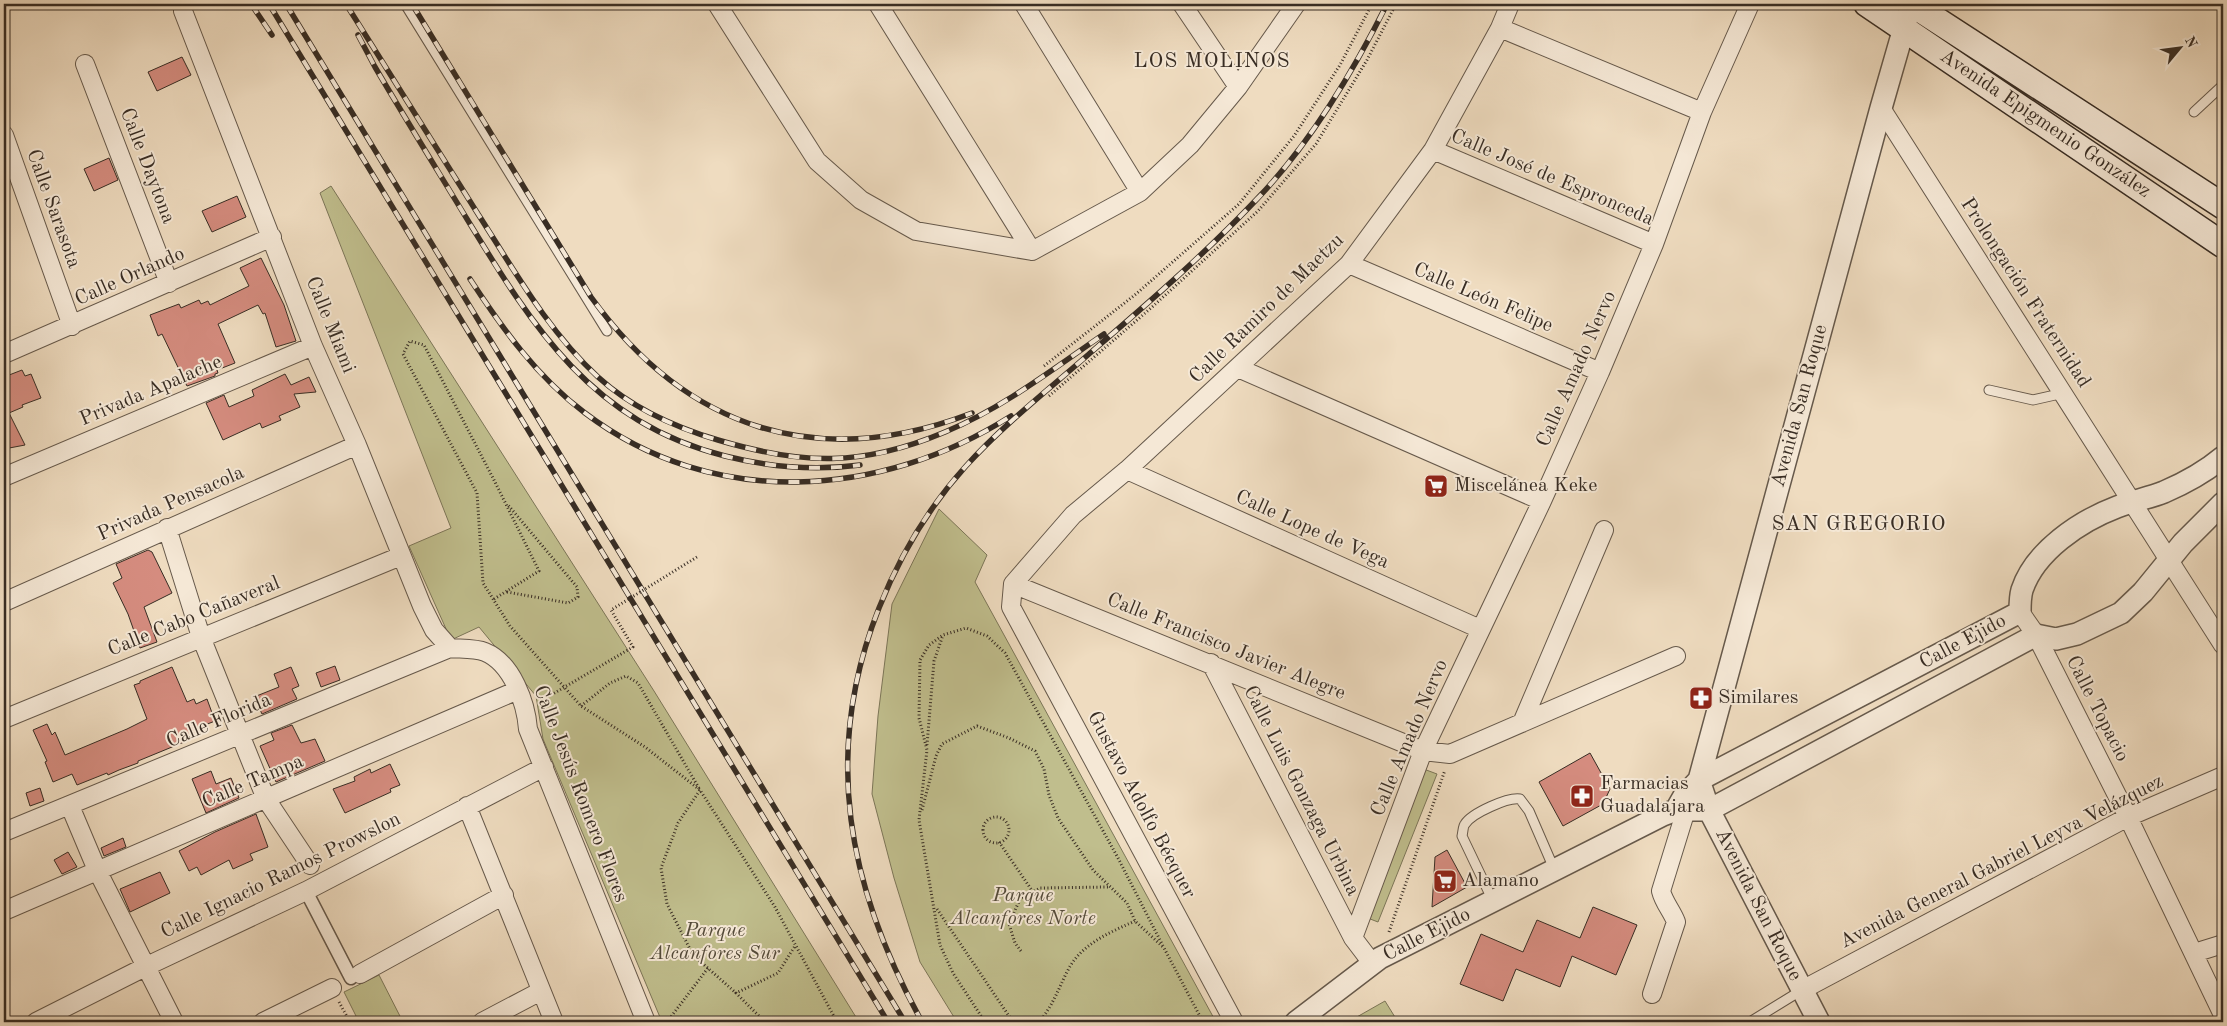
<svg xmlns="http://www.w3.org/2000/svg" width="2227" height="1026" viewBox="0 0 2227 1026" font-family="'Old Standard TT',serif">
<rect width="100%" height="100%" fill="#efdcc0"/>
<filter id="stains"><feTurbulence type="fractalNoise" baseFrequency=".004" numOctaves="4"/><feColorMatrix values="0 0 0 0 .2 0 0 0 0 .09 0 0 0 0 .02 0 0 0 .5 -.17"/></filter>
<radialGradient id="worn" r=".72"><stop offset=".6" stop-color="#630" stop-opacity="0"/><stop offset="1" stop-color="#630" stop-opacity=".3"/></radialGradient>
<path fill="#c0be8d" stroke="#7c7658" d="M331,186L654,691L859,1022H662L543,739L536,696L479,627L451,640L409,546L451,528L320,193Z
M939,509L987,555L975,582L1216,1022H957L920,962L894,878L872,794L878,716L892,604Z
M1421,768L1437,774L1378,922L1365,917Z
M379,975L403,1022H359L344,992Z
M1385,1001L1398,1022H1348Z"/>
<path fill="#d58c7f" stroke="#382d24" d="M182,57L191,75L157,91L148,72Z
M109,158L118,180L94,191L84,169Z
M237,196L246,217L212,232L202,211Z
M261,258L284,305L296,341L276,347L265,313L263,314L258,305L218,324L235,363L217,370L218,373L215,374V376L187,386L162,334L158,336L150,315L179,304L181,308L199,300L201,304L208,301L210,305L249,286L240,268Z
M22,370L25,376L31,374L41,398L22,405L23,407L9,413L25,445L4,449V377Z
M285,374L291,385L309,377L316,392L294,394L300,407L279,416L281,420L262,428L260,423L223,440L206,403L224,395L229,407L254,396L252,390Z
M148,550L152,552L172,593L144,607L157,642L140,648L128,614L113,583L122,578L116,564Z
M335,666L340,680L321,687L316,673Z
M172,667L187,702L194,699L196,704L207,699L215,721L195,729L198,735L189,740L138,761V763L119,770L108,775L107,773L77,785L72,774L53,782L45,762L47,761L33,730L47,724L52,735L55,732L65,755L127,729L147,719L134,685L140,683V681Z
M291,667L299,686L292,689L297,699L262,714L254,697L279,687L274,674Z
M292,725L301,743L315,739L325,761L276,782L260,746L274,740L271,733Z
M1590,753L1610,789L1603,804L1563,826L1539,782Z
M390,764L400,785L390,789L391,792L345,813L333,789L355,781L354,777L370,769L371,773Z
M211,771L216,784L231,778L239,798L206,813L192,779Z
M40,788L44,801L30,806L26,793Z
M256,814L268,847L250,854L253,860L233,869L229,860L201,875L197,867L189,871L179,851L215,832Z
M123,838L126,847L104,856L101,848Z
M1447,850L1467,887L1432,907L1435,857Z
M68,852L77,867L62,874L54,860Z
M160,872L170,893L130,912L120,889Z
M1593,907L1637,925L1616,975L1572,956L1560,987L1516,969L1503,1001L1460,984L1481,934L1523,952L1537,920L1580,938Z"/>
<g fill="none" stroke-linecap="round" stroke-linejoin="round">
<g stroke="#66594b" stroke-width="11">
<path id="service" d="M405,4L607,331
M2220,4L2223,7
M2194,112L2223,85
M1989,390L2033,400L2064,393
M1493,901L1462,836C1463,832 1463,826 1465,824C1472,813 1508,797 1520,799L1529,811L1555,871
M1750,1022L1802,990"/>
</g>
<g stroke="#66594b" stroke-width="15">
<path id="pedestrian" d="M306,891L351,978"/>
</g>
<g stroke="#66594b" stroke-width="20">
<path id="minor" d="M717,4L817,161L861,200L916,231L1032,251L1140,192L1190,145L1238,87L1296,4
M878,4L1032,251
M1024,4L1140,192
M1182,4L1238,87
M183,11L313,346L357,445L422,606L434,630L450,648
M1500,28L1702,112
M85,64L169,283
M1881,108L2223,645
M4,135L72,326
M1433,150L1654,244
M1349,264L1600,372
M4,354L272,237
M1238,368L1542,501
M1127,470L1480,629
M6,476L313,346
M167,528L201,637L266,799L310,865
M1013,584L1423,751L1450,754L1676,656
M4,602L357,445
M2020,612L2036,635L2128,817L2223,1015
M1211,663L1353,938L1372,963
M4,719L401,556
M1522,723L1604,530
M70,806L97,870L174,1022
M467,806L554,1022
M4,832L450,648C460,649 475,648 485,652C512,663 526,703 528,729L646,1022
M4,911L518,690
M1353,938L1423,751L1542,501L1600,372L1654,244L1702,112L1750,4
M2194,953L2223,944
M360,974L504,895
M1802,990L2128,817L2223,776
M1652,994L1676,922C1672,911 1664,903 1661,891L1686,810
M36,1022L147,966L306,891L544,767
M263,1022L332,988
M482,1022L541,991
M1234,1022L1011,607L1013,584L1073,515L1127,470L1349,264L1433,150L1500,28L1510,4"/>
</g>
<g stroke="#66594b" stroke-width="24">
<path id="tertiary" d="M1676,810L1684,796L1699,780L2020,612C2020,605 2020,597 2022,590C2035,551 2080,521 2117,507C2132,501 2149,498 2164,492C2185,483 2205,472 2223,457
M1296,1022L1380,958L1663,815L1676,810H1709L2036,635L2056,639L2077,634L2121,613L2143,592L2183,543L2223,503
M1819,1022L1709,810L1699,780L1881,108L1908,14"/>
</g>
<g stroke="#382d24" stroke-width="28">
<path id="secondary" d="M1867,4L2223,245
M1912,4L2223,206"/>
</g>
<path stroke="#382d24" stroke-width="3" stroke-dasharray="1 2.5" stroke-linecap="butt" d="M1044,366L1136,294L1239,204L1294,136L1340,65L1372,4
M1049,396L1151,308L1258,211L1316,144L1367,60L1396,4
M507,592L568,603L578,597L577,587L508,505
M494,599L539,571L494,480L424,345L410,341L403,354L477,493L483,583L510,626L581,706L645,747L700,790L775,907L837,1022
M581,706L610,683L626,676L638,683L700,790L678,823L661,868L667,904L693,955L736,993
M927,745L934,661L943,635
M922,810L936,756L942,744L977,726L1009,738L1035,751L1044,769L1049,795L1058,818L1093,870L1127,903L1135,921L1164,948L1203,1022
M983 830a13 13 0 1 1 26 0a13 13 0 1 1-26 0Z
M999,842L1033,892
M937,909L1013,1022
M1389,932L1445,770
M1021,951L1015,943L1009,924L1020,899L1040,888L1108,887
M339,1002L350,1022
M667,1022L708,968
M762,1022L759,1016L736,993L778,973L795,946
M985,1022L953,973L940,945L919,820L927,750L919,718L920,660L929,645L943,635L966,628L987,636L1005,653L1118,858L1164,948
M1039,1022C1053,1006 1059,987 1069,968C1083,943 1111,932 1135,921
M1251,1022L1259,1017L1262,1022"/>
<use href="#service" stroke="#f5e8d6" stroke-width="9"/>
<use href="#pedestrian" stroke="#f5e8d6" stroke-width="12"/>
<use href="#minor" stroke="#f5e8d6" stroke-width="18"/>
<use href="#tertiary" stroke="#f5e8d6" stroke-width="21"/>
<use href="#secondary" stroke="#f5e8d6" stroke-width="25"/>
<g stroke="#382d24" stroke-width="5.5">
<path id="rail" d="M251,4L272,35
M269,4L888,1022
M286,4L905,1022
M346,4C390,74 434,144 478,214C514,270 548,331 598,377C632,408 674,427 718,440C802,465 862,467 945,432C1003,408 1053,369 1104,334
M412,4L591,297C687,430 818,472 972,413
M358,35L375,67C405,118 436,168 467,219C534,329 592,422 725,456C769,467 815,471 860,465
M470,279C502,328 537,377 585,413C713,510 880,499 1011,416
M922,1022C848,888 821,754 879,608C900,555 928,508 966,466C1003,425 1048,390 1089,354C1147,304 1205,254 1257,199C1309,145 1354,70 1387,4"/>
</g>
<use href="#rail" stroke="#f5e8d6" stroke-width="4" stroke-dasharray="11" stroke-linecap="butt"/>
<path stroke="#382d24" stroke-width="3" stroke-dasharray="1 2.5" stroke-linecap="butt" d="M551,695L633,647L611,610L697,557"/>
</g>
<defs>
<g id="supermarket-square" transform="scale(1.25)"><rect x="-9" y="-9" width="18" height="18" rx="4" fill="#8f2418" stroke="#f5e8d6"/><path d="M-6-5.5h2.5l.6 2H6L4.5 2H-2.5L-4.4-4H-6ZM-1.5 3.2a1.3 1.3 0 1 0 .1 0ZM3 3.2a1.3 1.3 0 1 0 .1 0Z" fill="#fff"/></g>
<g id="pharmacy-square" transform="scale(1.25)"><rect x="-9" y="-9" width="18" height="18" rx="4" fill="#8f2418" stroke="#f5e8d6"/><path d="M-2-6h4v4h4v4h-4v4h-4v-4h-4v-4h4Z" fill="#fff"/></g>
</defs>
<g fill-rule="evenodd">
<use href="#supermarket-square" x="1436" y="486"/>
<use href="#pharmacy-square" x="1701" y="698"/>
<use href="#pharmacy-square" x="1582" y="796"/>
<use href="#supermarket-square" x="1445" y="881"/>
</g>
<g text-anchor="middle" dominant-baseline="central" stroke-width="4" stroke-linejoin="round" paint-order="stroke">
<g font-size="20" fill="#382d24" stroke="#f5e8d6">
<text transform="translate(2045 124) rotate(34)">Avenida Epigmenio González</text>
<text transform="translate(147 166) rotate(69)">Calle Daytona</text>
<text transform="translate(1552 178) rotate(23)">Calle José de Espronceda</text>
<text transform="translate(53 209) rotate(70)">Calle Sarasota</text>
<text transform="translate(130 277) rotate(-24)">Calle Orlando</text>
<text transform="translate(2025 293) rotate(57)">Prolongación Fraternidad</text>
<text transform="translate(1483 298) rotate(23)">Calle León Felipe</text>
<text transform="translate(1267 309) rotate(-44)">Calle Ramiro de Maetzu</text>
<text transform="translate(330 325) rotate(68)">Calle Miami</text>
<text transform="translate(1577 369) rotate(-66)">Calle Amado Nervo</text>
<text transform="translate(151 391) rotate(-23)">Privada Apalache</text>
<text transform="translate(1800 406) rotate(-75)">Avenida San Roque</text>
<text transform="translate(171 504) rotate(-24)">Privada Pensacola</text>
<text transform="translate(1312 530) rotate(24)">Calle Lope de Vega</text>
<text transform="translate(194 617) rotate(-22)">Calle Cabo Cañaveral</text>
<text transform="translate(1963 642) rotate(-28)">Calle Ejido</text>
<text transform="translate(1226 647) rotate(22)">Calle Francisco Javier Alegre</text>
<text transform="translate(2097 709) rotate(63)">Calle Topacio</text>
<text transform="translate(219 721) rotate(-23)">Calle Florida</text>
<text transform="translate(1410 738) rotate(-67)">Calle Amado Nervo</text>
<text transform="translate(253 782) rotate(-23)">Calle Tampa</text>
<text transform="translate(1301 791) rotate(63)">Calle Luis Gonzaga Urbina</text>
<text transform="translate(580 794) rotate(69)">Calle Jesús Romero Flores</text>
<text transform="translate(1141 805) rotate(62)">Gustavo Adolfo Béequer</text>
<text transform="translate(2002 862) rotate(-27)">Avenida General Gabriel Leyva Velázquez</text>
<text transform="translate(281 876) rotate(-26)">Calle Ignacio Ramos Prowslon</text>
<text transform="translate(1758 905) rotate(63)">Avenida San Roque</text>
<text transform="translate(1427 935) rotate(-27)">Calle Ejido</text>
</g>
<g font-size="20" fill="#382d24" stroke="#f5e8d6" text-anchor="start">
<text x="1454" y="486">Miscelánea Keke</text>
<text x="1718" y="698">Similares</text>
<text x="1600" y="784">Farmacias<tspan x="1600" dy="23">Guadalajara</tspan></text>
<text x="1462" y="881">Alamano</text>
</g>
<g font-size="20" font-style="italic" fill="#534a39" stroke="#f5e8d6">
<text x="1023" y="896">Parque<tspan x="1023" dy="23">Alcanfores Norte</tspan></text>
<text x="715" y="931">Parque<tspan x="715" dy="23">Alcanfores Sur</tspan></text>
</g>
<g font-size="21" letter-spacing="1" fill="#382d24" stroke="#f5e8d6">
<text x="1212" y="61">LOS MOLINOS</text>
<text x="1859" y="524">SAN GREGORIO</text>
</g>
</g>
<rect width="2227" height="1026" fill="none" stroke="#efdcc0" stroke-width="20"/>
<rect x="5" y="5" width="2217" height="1016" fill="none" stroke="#382d24" stroke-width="2.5"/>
<rect x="10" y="10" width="2207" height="1006" fill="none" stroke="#382d24"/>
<g transform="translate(2180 48) rotate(61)" stroke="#f5e8d6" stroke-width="4" paint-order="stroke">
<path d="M0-4L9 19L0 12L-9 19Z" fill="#382d24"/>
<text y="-8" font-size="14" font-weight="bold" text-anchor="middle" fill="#382d24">N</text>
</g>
<rect width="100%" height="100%" filter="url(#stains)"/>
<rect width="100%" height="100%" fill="url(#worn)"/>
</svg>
